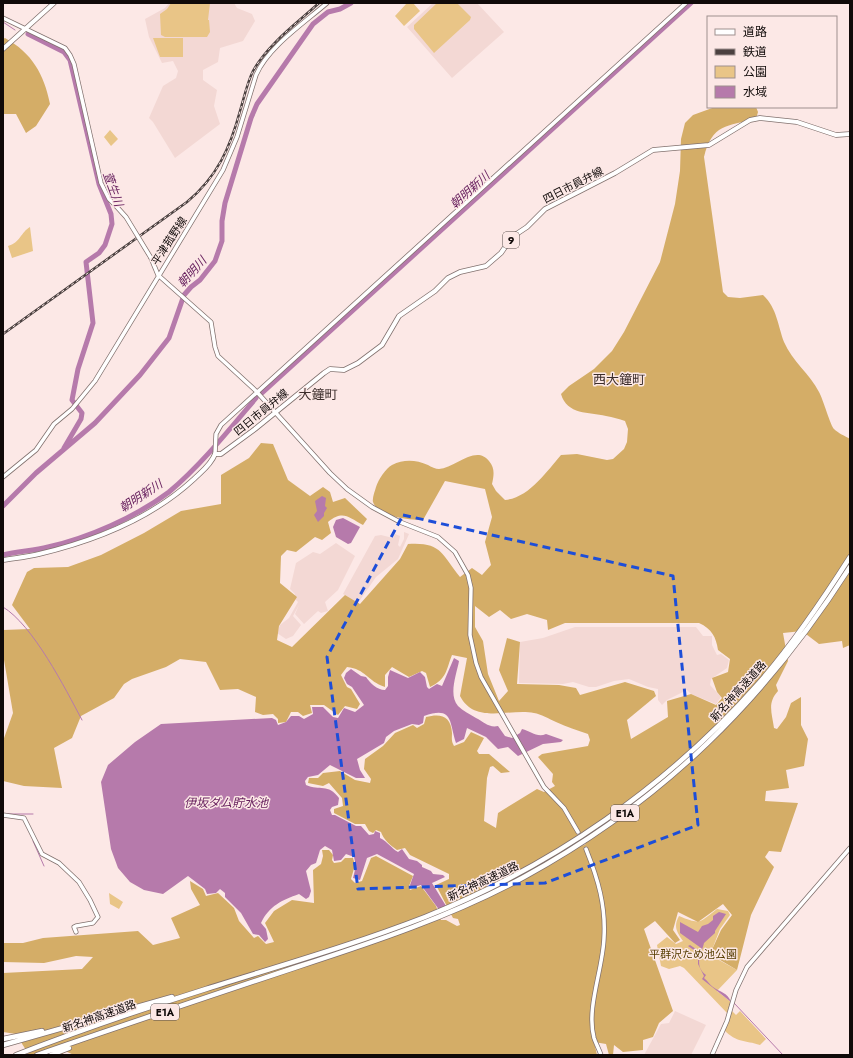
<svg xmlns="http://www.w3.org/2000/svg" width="853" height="1058" viewBox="0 0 853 1058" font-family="Jost,'Noto Sans JP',sans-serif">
<rect width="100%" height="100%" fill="#fce8e6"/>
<path fill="#f3d8d4" d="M169,3H234L237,8L252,14L255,21L243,41L220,48L218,62L203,70V80L217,90L214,106L220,124L175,158L153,122L149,118L163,86L176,78L178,71L173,61L162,63L149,37L145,19L165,8Z
M433,3H477L504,32L452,78L407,27Z
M404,532L409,534L398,559L376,577L358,603L343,594L375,536L381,535L393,538L395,534L400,536L398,545L400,547L404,539Z
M336,543L355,556L338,590L325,602L328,611L321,613L318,611L304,624L295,614L299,605L293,616L301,625L293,636L286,639L277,633L280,625L289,618L298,602L294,598L295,594L290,589L296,563L313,552L320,554Z
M575,627H696L703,636H712V645L717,655L721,654L729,660L727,668L711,679L710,685L721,697L716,704L691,694L687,690L667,700L662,705L658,700V689L648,687L629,679L614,681L596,687H589L573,682L563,684L519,683L520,642L543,638Z
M675,1011L706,1025L691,1055H644L661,1024L669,1023Z"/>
<path fill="#e9c587" d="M171,3H210L208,20H209L210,32L207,37H165L161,35L160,14L167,9Z
M407,3H413L420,11L404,26L395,16Z
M437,3H457L471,17L470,20L434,53L414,29V25Z
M153,38H183V57H160Z
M110,130L118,139L111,146L104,137Z
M30,227L33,251L12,258L8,246C20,243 21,232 30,227Z
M109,893L123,902L119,909L110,904Z
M717,909L728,911L730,915L720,929L710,955L737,970L717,991L731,1002L727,1013L684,968L680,966L669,969L661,966L657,945L667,937L676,944L683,941C677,932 673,927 679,916C701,925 699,923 717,909Z
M732,1011L736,1015L740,1011L766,1039L760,1045C745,1040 737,1043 724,1030Z"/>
<path fill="#d4ad67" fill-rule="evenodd" d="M5,38C32,53 44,74 50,104L36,126L26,133L16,114H3V39Z
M715,107H756L758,112L756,119C727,126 712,124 704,157L723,292L728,297L740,298L763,295C777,308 778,326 784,342C792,361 810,374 819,392C823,399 831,427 834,429C838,433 845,436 850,439V645L843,648L842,641L819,644L802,631L783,633L788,661L776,685L778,691C767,703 772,713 774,728L777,729L786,717L791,703L801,697V725L808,739L804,766L786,770L789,788L766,791L765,801L798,803L781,852L769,851L765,857L774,867L751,915L737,970L710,954L721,930L732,915L723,904L698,922L678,912L673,930L680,940L675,943L655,921L644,929L673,1011L659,1023L653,1037L643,1040V1050L623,1052L614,1045L613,1055H609L606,1044L594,1042L597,1055H74L65,1051L62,1055H29L16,1034L3,1032V973L82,969L93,957L76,956L44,963L3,962V943H23L43,938L138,931L153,945L180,938L171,918L200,905L191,889L190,881L203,889L206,896L218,893L234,908L239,921L254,938L258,936L266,944L274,942L265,923L274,911L292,900L314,903L313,870L321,864L323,856L322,850H329L333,855L332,860L334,863L341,862L345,858H353L355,865L351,879L355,883L362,881L371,858L376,856L413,876L409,886L410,890L421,886L436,906L441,920H446L457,926L460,925L458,919L453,918L436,885L449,879V874L410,855L405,848L397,850C391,846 383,839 381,832L376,830L373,833L369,831L365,824H355L334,813V809L343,806L342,798L329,783L323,786L308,783L309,778H318L323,773L340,771L355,780L370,783L371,779L364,769L365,759L383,746L395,733L413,725L417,728L424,724L426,717C441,713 451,716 452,733C452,738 451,741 454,746L464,742L471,732L484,738L477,751L479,754H489L510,772L501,773L493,766L490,767L487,778L484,821L496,828L498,813L537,789L544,792L555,786L552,782L553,774L538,757L542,754L588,746L590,740L588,734C577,730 567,727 556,722C549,719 541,714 534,713C510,708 475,725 460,696L467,658L452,655C446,670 447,679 430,687L426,673L422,671L409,677L392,667L385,675V687C367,681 366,669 347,667L341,675L347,687L351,689L360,704L357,709L345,706L338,715L324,705H310L312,713L303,716L298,712H291L286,722L278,723V719L273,714L263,715L255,712L256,697L238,689L220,690L206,662L180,659L166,667L132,679L124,684L114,698L81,716L72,738L54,748L62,788L24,786L3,781V741L13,713L3,654V630L30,629L12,605L27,572L34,568L68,567L101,555L144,533L181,511L221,504V475L249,458L261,443L273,444L288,480L310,496L323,487L330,492L333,502L345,498L367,519L363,525C348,517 343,510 328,522L331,533L322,540L315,537L296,552L287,550L281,556L280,583L297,597L279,626L277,640L292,647L345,595L360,604L400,559L408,544C441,542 441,553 460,577L472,568L482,575L491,565L485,542L492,517L485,489L445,481L423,520C410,520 378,517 373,502C372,498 375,491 376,487C378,480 386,468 392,465C404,459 416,460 428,465C431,467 436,469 439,469C455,468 476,444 489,461C495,468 494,475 492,484L496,491L505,500C529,498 547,471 561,455L577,454L607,460L613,459L624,449L627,442L628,429L625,421C619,419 613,417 606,416C589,412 567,415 561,394L569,386L594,369L612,351L624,332L660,262L675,204L680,171L681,139L685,123L693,115ZM475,606L489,617L500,610L511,619L527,614L547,620L548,630L565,623H699C712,629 716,637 718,650L730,659L728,672L712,678L717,692L722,698L716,705L691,694L667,701L668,717L631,739L627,720L656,696L654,691L625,682L580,695L576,688L559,685L517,684L520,642L507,638L499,670L508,691L499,701L488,674L483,641L475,627Z"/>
<path fill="#b67aab" d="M322,496L326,498L325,506L327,508L324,513V516L318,522L314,515L317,511L315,501Z
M343,518L360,527L351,543L348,544L336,537L333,527L336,520Z
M454,658L459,661C457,673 448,695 458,706C463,711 470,714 476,718C484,722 489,728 498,726L505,736L512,738L520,733L522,729C531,731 537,738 546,734L563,740L561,742L543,744L518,756L508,747L498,749L486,737L467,728L464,739L456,743C449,721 453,706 424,716L423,723L419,725L412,724L394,731L386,737L384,743L357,759L360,770L365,778H356L330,765L318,775L308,777L305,781L306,785C320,791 328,783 339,798L338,805L332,807L330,810L332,815H335L356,826H361L369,835L374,834L375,831L380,833V838C388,842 391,848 398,852L402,849L409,859L417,861L422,865V867L431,871L433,874L443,875L445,877L432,883L446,906L445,916L440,911L421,885L411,888L410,885L414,874L377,854L367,858L360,880L353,878L356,866L354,857L346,854L341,860L334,861L332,850L325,846L320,850L316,863L311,865L306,871L311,891L309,897L306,899L299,894C282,900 269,906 261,923L266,929L268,939L265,942L259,935L253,934L241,913L225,897V893L220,889L216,893L207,894L205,889L188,876L163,894L144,890L130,882L118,868L111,849L101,782L108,765L135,742L161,724L272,718L276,720L278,725L286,722L291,716H299L304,719L313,714L312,707H323L333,717L338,718L344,708L355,712L364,705L352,687L347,684L344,678L346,673L351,669L361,676L366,677C370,683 377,690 385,690L388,686V677L390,670L408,678L420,672L425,677L427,687L429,689L437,684L442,686Z
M719,912L726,914L715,931V933L704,943C702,953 693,965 706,975L704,978C708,981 710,985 713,987C720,992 728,993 731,1002L702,979L704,976L698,964V953L688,946L690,945L699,951L701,948L680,933V922L698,932L702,926L708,924L713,920V916Z"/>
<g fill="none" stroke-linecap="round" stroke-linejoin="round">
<path stroke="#b67aab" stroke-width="1" d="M3,22L15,30
M3,607C33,625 65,688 82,720
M6,814H33
M33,841L44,866
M734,1003L783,1055"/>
<path stroke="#b67aab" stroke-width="5" d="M28,34L64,52L70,60L99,184L111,214L112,224L105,245L99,253L86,262L93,323L78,369L72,400L82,413L81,419L64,448
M262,393L691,3
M3,506L36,473L95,423L140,375L169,338L184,295L191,287L200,280L215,261L222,241V221L225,203L251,118L257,104L313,24L328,12L340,9L351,3
M3,555C18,551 33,551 48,547C88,538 136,517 169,492C201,465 229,430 256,398"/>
<path stroke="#d9c7c5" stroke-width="3.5" stroke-dasharray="3.5 2" stroke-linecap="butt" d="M578,832L586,849"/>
<g stroke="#81716e" stroke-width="5">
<path id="secondary" d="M3,18L65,48L70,55L74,64L101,183L109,199L116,206
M151,258L158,275L211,322L215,347L218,356L256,391L330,473L347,489L372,507L400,522L438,537L455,552L468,575L471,588L470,635L476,663L481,677L544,787L564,808L578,832
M215,454L216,434L221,425L686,3
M3,477L36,450L54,424L72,409L95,381L223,170L237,137L256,75C268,47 304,23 327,3
M3,815L24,818L42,854L59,863L79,882L90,900L98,917L93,923L76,926L74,927L76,932
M586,849C598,879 606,906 604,938C603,969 586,1008 594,1038C596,1044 599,1049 601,1055
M712,1055L727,1021L736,990L747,967L850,848"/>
</g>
<g stroke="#81716e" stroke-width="5.5">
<path id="primary" d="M3,49L54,3
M3,560C15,558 27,557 39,554C94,541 152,518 194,479C201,472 211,465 215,454H221L255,429L324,373L330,369L344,370L358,363L382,345L399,316L435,291L448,278L460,272L486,266L501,253L512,237L527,227L545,209L615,173L653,150L709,145L750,120L760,118L797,122L836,135L850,134"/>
</g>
<g stroke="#81716e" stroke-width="6">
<path id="highway" d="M3,1039L42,1031
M3,1045L172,997
M16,1055C78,1031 142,1009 206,989C279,966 353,945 425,917C553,866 668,786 759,683C793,644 822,601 850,557
M37,1055C123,1025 210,996 297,967C374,942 452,916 524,877C663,801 765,700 850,567
M51,1055L69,1048"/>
</g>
<use href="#secondary" stroke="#fff" stroke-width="3.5"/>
<use href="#primary" stroke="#fff" stroke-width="4"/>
<use href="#highway" stroke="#fff" stroke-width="4.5"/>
<g stroke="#4b4140" stroke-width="2.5">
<path id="rail" d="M3,334L187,202C217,177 230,148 240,111C244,98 247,83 253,71C268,44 297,23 319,3"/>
</g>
<use href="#rail" stroke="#fce8e6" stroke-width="1" stroke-dasharray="3" stroke-linecap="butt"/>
<g stroke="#81716e" stroke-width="5" stroke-linecap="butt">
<path id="secondary-bridge" d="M116,206L126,217L151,258"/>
</g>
<use href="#secondary-bridge" stroke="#fff" stroke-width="3.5"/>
</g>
<path fill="none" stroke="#1d4ed8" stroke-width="3" stroke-dasharray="8 5" stroke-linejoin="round" d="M403,515L673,576L698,825L545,883L358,889L327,657Z"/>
<g text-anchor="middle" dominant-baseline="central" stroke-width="3" stroke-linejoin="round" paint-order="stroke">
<g fill="#fce8e6" stroke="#574d4b" stroke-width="1">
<rect x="503" y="232" width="16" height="16" rx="3"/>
<rect x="611" y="805" width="28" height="16" rx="3"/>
<rect x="151" y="1004" width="28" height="16" rx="3"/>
</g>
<g font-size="10" font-weight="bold" fill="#100a09">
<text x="511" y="240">9</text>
<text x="625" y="813">E1A</text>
<text x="165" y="1012">E1A</text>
</g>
<g font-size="11" fill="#100a09" stroke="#fce8e6">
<text transform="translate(573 185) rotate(-27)">四日市員弁線</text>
<text transform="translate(169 241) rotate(-57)">平津菰野線</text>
<text transform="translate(261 412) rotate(-39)">四日市員弁線</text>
<text transform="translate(738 691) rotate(-48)">新名神高速道路</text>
<text transform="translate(483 881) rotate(-25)">新名神高速道路</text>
<text transform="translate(99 1016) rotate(-19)">新名神高速道路</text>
</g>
<g font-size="11" fill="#563c00" stroke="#fce8e6">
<text x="693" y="954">平群沢ため池公園</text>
</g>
<g font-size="12" font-style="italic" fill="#651d5c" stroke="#fce8e6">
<text transform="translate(113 189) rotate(70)">萱生川</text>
<text transform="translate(470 190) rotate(-42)">朝明新川</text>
<text transform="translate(192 272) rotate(-48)">朝明川</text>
<text transform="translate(141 496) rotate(-33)">朝明新川</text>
<text x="226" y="803">伊坂ダム貯水池</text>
</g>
<g font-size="13" fill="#3b2d2b" stroke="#fce8e6">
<text x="619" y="379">西大鐘町</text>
<text x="318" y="394">大鐘町</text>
</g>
</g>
<rect width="853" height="1058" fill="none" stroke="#100a09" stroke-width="8"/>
<rect x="707" y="16" width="130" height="92" fill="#fce8e6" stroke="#9e8f8e"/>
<rect x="715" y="29" width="20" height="6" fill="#ffffff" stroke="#9e8f8e"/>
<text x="743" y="36" font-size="12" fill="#100a09">道路</text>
<rect x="715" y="49" width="20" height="6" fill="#4b4140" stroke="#9e8f8e"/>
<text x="743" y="56" font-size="12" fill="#100a09">鉄道</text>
<rect x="715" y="66" width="20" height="12" fill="#e9c587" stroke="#9e8f8e"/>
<text x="743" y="76" font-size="12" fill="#100a09">公園</text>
<rect x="715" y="86" width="20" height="12" fill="#b67aab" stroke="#9e8f8e"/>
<text x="743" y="96" font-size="12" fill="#100a09">水域</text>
</svg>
